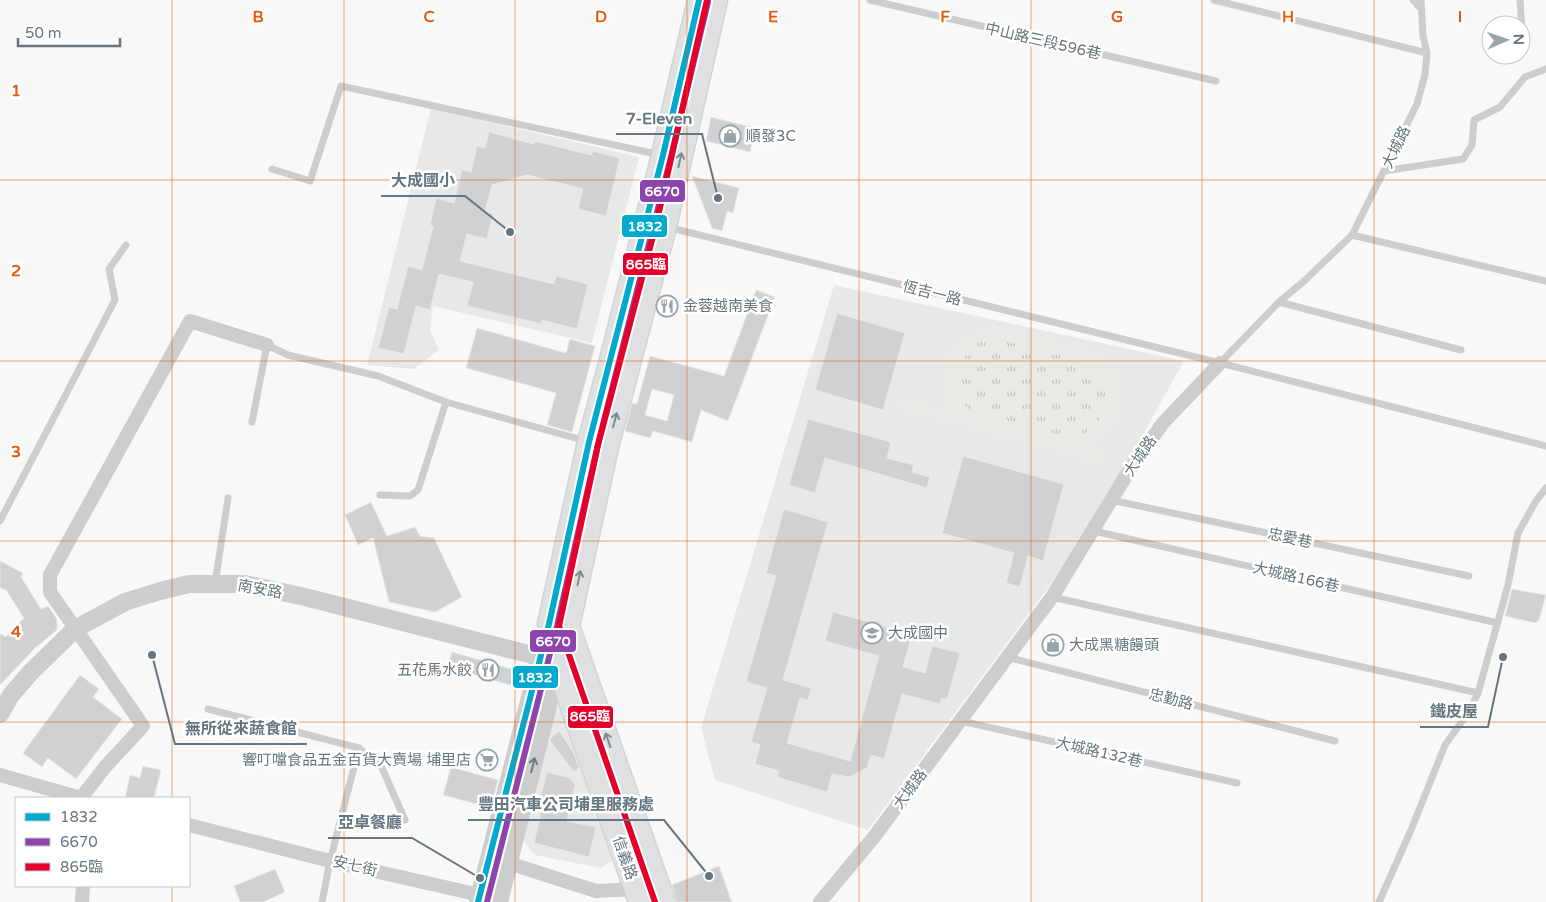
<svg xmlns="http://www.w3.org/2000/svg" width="1546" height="902" viewBox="0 0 1546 902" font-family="'Varela Round','Noto Sans TC',sans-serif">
<defs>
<pattern id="grass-tufts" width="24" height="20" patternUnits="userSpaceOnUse" patternTransform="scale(1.25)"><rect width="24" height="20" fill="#e7eae5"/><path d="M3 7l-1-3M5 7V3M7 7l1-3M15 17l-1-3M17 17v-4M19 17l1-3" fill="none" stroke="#bfc2bf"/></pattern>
</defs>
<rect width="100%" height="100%" fill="#f8f8f8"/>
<path fill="#e7e8e8" d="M431,108L639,157L592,343L433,306L430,330L439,350L414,369L367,365Z
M834,285L1184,361L1085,538L868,830L715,780L701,728Z
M559,697L613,860L601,868L535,855L523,841Z"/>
<path fill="url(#grass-tufts)" d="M994,338L1093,364L1102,378L1105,390V399L1104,411L1097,423L1087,432L1069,438L969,410L959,398L955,383L956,367L978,342Z"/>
<path fill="#e7eae5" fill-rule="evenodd" d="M999,326L1103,352C1106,356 1111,360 1113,365C1121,377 1125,406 1119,419C1112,430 1101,439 1091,447L1108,450L1103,465L896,409L899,395L949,409L942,394V360L950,349L975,330L988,327ZM994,338L1093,364L1102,378L1105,390V399L1104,411L1097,423L1087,432L1069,438L969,410L959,398L955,383L956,367L978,342Z"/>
<path fill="#cfd1d2" stroke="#e8e8e8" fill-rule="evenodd" d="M711,117L755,128L750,152L706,141Z
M489,132L534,144L535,141L591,155L593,151L620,158L606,216L578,209L583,189L527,175L492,185L485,212L493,214L487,239L467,234L460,261L554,284L556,276L588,284L577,329L542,320L541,324L467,306L473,282L439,274L430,310L416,306L404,354L378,348L389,307L397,309L408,266L422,270L433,226L430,225L436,198L454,203L462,170L471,172L477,146L485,148Z
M692,176L739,188L733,213L727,211L722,231L712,228Z
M756,290L775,297L728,421L701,410L692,442L653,431L650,438L625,431L632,403L637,404L650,356L724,376ZM652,389L674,395L667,421L645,415Z
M837,313L905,333L883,410L815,390Z
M477,328L566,353L570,339L595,346L572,432L547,425L556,393L466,368Z
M808,419L891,442L887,458L914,465L912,472L930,477L927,488L825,458L815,493L789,485Z
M963,456L1064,484L1043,561L1028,556L1020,587L1006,583L1014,553L942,533Z
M371,502L387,536L415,527L420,536L434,538L462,597L435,612L389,602L373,538L358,545L345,515Z
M784,509L828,522L783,680L811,688L808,700L800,698L787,743L850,761L879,656L825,641L833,612L912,634L903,667L925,673L932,646L960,653L947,700L942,698L940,704L902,694L884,759L871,755L867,768L849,777L832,774L827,792L777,777L779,771L755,764L760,745L751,742L767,688L746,682L776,576L766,573Z
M0,561L23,573L21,577L41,609L48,606L57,619V630L35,648L0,685V634L6,637L24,618L6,590L0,588Z
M1512,589L1546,595L1539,620L1535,623L1505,616Z
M452,652L525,673L521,688L447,667Z
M80,675L99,689L93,697L122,719L76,779L48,758L42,767L23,753Z
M559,731L574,753L579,768L574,772L550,741L551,738Z
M143,766L161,770L154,798H125L130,775L140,778Z
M451,767L498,780L491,808L443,795Z
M547,772L570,778L575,785L567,821L596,827L589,857L534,843L544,800L540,799Z
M719,866L732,902H677L672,885Z
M275,869L285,892L263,902H240L234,886Z"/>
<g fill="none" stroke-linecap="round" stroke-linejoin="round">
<g stroke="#d4d5d6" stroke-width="25">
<path id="primary" d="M568,626L607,447L665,227L716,0
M568,626L664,902
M640,902L558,667L549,624L589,442L612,356L663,155L699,0"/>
</g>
<path stroke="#cbcdce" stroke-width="7" d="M870,0L1216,81
M1214,0L1427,53
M1413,0L1421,9
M1520,0L1522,32
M272,169L310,181L341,86L661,155
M1384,171L1463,159L1472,145L1474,120L1500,107L1525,77L1546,69
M667,227L1220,363L1546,446
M1352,235L1546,281
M1279,302L1461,350
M1220,363L1279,302L1303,282L1352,235L1417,104L1425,75L1427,53L1423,36L1421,0
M252,422L267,345L288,355L378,376L446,402L586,441
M380,495L410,496L418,490L446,402
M1111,500L1469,576
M0,521L115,300L109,269L126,245
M1094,531L1498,623
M215,584L228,498
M1052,597L1478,693
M1007,657L1335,741
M208,709L359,748L382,768L405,820
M961,721L1237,783
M322,902L330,861L359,748
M1379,902L1411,830L1445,745L1468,713L1478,693L1508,585L1518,533L1536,501L1546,488"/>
<path stroke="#cbcdce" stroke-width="14" d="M0,775L81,798
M81,798L105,767L143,726L50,592V575L190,321L267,345
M189,825L330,861L480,895L508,863L596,891L636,889L641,886
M82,902L83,886
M820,902L874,837L1052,597L1132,466L1163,423L1220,363"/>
<path stroke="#cbcdce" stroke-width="18" d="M0,714L11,695L31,672L75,629L125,602L160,591L189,584H245L305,597L540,657L558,667
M478,902L543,646
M499,902L558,665"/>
<use href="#primary" stroke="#dfe0e1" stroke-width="22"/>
<g stroke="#fff" stroke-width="10">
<path id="bus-1" d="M478,902L549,624L589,442L663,155L699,0"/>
</g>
<g stroke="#fff" stroke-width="10">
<path id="bus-2" d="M487,902L557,626L598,444L671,157L708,2"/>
</g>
<g stroke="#fff" stroke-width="10">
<path id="bus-3" d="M655,902L559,626L598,445L656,225L707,0"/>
</g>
<use href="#bus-1" stroke="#00a9ce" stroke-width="6"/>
<use href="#bus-2" stroke="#8e44ad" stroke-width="6"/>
<use href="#bus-3" stroke="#e4002b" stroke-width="6"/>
</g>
<defs><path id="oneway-shaft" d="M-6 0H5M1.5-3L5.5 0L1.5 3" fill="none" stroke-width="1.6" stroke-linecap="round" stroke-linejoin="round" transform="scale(1.25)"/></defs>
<g stroke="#7d8b94">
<use href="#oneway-shaft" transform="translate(680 160) rotate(-78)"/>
<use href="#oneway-shaft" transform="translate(615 420) rotate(-75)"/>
<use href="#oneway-shaft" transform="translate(579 578) rotate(-78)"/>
<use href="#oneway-shaft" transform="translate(608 740) rotate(-109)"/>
</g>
<use stroke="#6a7a85" href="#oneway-shaft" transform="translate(533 765) rotate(-76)"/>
<path fill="none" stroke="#e8590c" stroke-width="1" stroke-opacity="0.55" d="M172,0V798M344,0V902M515,0V902M687,0V902M859,0V902M1031,0V902M1202,0V902M1374,0V902M0,180H1546M0,361H1546M0,541H1546M0,722H1546M172,886V902"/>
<defs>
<g id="shop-ring" transform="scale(1.125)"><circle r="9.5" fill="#fff" stroke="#98a4ab" stroke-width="1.5"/><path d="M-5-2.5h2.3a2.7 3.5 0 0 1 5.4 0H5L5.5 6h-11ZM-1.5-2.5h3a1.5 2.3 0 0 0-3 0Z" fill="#98a4ab"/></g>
<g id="restaurant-ring" transform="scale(1.125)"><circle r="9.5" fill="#fff" stroke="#98a4ab" stroke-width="1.5"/><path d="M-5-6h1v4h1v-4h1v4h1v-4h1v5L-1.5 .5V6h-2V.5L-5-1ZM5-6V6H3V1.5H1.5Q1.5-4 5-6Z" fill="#98a4ab"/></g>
<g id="school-ring" transform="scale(1.125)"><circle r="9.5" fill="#fff" stroke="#98a4ab" stroke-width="1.5"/><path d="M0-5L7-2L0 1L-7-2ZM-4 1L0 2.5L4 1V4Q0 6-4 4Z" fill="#98a4ab"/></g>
<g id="supermarket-ring" transform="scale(1.125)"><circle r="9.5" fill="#fff" stroke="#98a4ab" stroke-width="1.5"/><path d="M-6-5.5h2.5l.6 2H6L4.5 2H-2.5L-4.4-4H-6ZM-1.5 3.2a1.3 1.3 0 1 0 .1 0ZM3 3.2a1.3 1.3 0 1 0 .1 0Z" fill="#98a4ab"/></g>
</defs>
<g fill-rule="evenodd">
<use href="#shop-ring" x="730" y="136"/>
<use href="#restaurant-ring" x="667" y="306"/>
<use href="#school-ring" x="872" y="633"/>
<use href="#shop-ring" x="1053" y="645"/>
<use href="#restaurant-ring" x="488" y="670"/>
<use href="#supermarket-ring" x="487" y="760"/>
</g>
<g text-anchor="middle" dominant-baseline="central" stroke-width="5" stroke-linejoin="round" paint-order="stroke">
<g font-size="15" fill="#657681" stroke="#fff">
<text transform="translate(1043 41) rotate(13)">中山路三段596巷</text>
<text transform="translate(1396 147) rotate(-64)">大城路</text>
<text transform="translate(932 293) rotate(14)">恆吉一路</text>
<text transform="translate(1140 456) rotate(-56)">大城路</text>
<text transform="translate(1290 538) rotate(12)">忠愛巷</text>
<text transform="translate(1296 577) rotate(13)">大城路166巷</text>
<text transform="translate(260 589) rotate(10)">南安路</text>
<text transform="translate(1171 699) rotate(14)">忠勤路</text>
<text transform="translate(1099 752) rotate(13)">大城路132巷</text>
<text transform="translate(910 789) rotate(-53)">大城路</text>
<text transform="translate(625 858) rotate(71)">信義路</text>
<text transform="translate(355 866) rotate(13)">安七街</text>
</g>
<g font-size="15" fill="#657681" stroke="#fff" text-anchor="start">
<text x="746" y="136">順發3C</text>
<text x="683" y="306">金蓉越南美食</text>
<text x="888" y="633">大成國中</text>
<text x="1069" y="645">大成黑糖饅頭</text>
<text x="472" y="670" text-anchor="end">五花馬水餃</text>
<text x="471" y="760" text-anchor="end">響叮噹食品五金百貨大賣場 埔里店</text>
</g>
</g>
<g font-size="16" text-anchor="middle" font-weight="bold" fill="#e8590c" stroke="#fff" stroke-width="5" stroke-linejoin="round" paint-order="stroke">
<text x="258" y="22">B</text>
<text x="429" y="22">C</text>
<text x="601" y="22">D</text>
<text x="773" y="22">E</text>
<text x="945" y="22">F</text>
<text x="1117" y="22">G</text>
<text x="1288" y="22">H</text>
<text x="1460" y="22">I</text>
<text x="16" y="96">1</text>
<text x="16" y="276">2</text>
<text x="16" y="457">3</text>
<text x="16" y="637">4</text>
</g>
<path fill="none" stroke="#657681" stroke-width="2" d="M718 198L702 134H616M510 232L465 196H381M1503 657L1488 727H1420M152 655L175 744H307M709 876L664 820H468M480 878L412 838H328"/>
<g fill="#657681" stroke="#fff" stroke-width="2">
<circle cx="718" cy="198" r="5"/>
<circle cx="510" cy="232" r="5"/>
<circle cx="1503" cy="657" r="5"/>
<circle cx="152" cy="655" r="5"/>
<circle cx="709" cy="876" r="5"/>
<circle cx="480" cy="878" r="5"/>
</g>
<g font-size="16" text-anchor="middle" font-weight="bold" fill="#657681" stroke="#fff" stroke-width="5" stroke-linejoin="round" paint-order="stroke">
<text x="659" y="124">7-Eleven</text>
<text x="423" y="186">大成國小</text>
<text x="1454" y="717">鐵皮屋</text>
<text x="241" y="734">無所從來蔬食館</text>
<text x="566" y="810">豐田汽車公司埔里服務處</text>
<text x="370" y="828">亞卓餐廳</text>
</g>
<g stroke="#fff" stroke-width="2">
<rect x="639" y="179" width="47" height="24" rx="5" fill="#8e44ad"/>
<rect x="621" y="214" width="47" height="24" rx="5" fill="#00a9ce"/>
<rect x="622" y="252" width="47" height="24" rx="5" fill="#e4002b"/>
<rect x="529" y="629" width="48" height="24" rx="5" fill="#8e44ad"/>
<rect x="512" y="665" width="47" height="24" rx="5" fill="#00a9ce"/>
<rect x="567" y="705" width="47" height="24" rx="5" fill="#e4002b"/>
</g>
<g font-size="14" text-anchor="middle" font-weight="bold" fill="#fff">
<text x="662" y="196">6670</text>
<text x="645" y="231">1832</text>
<text x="646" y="269">865臨</text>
<text x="553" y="646">6670</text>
<text x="535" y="682">1832</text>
<text x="590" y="721">865臨</text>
</g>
<rect x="15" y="797" width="175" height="90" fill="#ffffff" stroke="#c1c8cd"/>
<rect x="25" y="813" width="25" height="8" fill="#00a9ce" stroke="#c1c8cd"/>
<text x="60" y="822" font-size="15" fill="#657681">1832</text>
<rect x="25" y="838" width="25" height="8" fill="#8e44ad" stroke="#c1c8cd"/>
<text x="60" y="847" font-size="15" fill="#657681">6670</text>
<rect x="25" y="863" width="25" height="8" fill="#e4002b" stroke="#c1c8cd"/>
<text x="60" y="872" font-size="15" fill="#657681">865臨</text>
<g transform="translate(1506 40) rotate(88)"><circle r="24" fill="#ffffff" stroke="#c1c8cd"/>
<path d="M0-4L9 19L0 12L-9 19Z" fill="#98a4ab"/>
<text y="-8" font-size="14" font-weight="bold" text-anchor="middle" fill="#657681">N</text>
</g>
<path d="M18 38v8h102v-8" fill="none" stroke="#657681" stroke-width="2.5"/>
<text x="25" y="38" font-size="15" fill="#657681" stroke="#ffffff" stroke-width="4" paint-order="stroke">50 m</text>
</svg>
